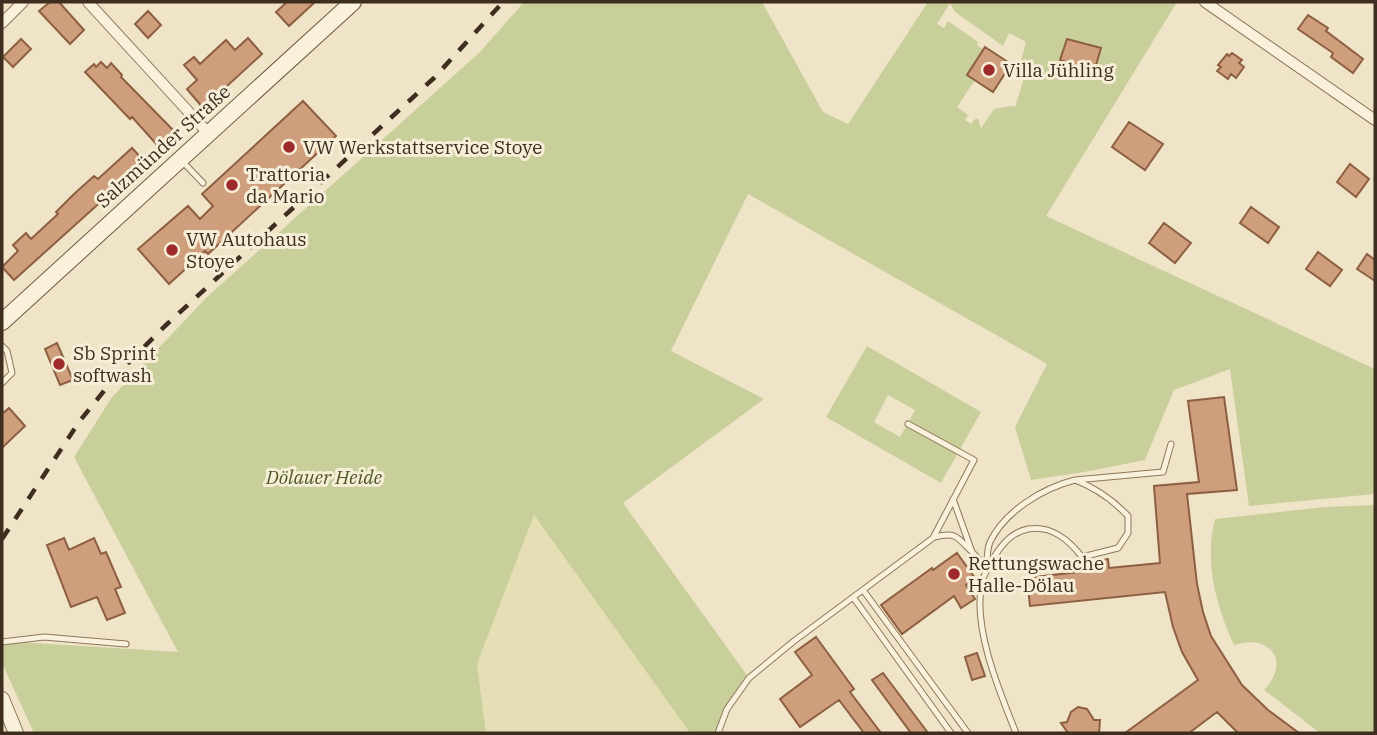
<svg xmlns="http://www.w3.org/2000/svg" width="1377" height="735" viewBox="0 0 1377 735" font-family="'IBM Plex Serif',serif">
<rect width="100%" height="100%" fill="#f0e4c8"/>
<path fill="#e6deb5" d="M533,514L690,733H486L477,664Z"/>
<path fill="#c9cf9b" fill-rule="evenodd" d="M524,2H762L823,112L848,124L928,2H1177L1046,216L1375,369V494L1249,506L1230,369L1174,390L1145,460L1090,471L1031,480L1015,427L1047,364L748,194L671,351L764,399L623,503L749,678L735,695L718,733H690L534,515L477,664L486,733H34L2,663V641L178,652L74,457L112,397L207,297L480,52ZM950,3L955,12L1003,46L1009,33L1026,42L1019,68L1024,78L1015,107L1011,106L994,109L981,128L978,119H975L971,124L965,120L968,115L957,107L975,80L968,75L984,50L977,45L978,42L948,21L944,28L937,24Z
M867,346L981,412L941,483L826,417ZM888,395L915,410L900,437L874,422Z
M1373,505L1375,506V733H1320L1264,690C1291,662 1271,633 1234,645C1216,606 1204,562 1215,519L1325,507Z"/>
<path fill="#cf9f7d" stroke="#8d5f41" stroke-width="2" d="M50,2H59L84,30L70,44L39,11Z
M287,2H315L289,26L276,12Z
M148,11L161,25L148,38L135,24Z
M1308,15L1328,28L1326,31L1363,59L1353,73L1331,57L1333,53L1298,29Z
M248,38L262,54L203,108L187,89L197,80L184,65L194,57L200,64L226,40L235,50Z
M21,39L31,49L13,67L3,57Z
M1067,39L1101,48L1094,72L1060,60Z
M985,47L1011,64L993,92L967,75Z
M1232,53L1242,60L1239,63L1244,67L1236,78L1231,74L1228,79L1217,71L1221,67L1218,65L1227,54L1229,56Z
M101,62L107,68L111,63L122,75L121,77L175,132L159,147L132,117L130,119L85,72L94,64L96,67Z
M303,101L336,136L208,254L205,251L169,284L138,249L188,206L200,219L213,206L202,194Z
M1129,122L1163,144L1145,170L1112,147Z
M132,148L145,162L14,280L2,267L18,251L13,245L26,233L31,239L58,214L56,212L73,195L94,176L98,179Z
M1350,164L1369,179L1356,197L1337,182Z
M1251,207L1279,227L1268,243L1240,223Z
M1164,223L1191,243L1175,263L1149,243Z
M1318,252L1342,270L1330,286L1306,269Z
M1367,254L1375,260V281L1357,269Z
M57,343L73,380L60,385L45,349Z
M1224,397L1237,490L1187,494L1197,584L1203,612L1211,636L1242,685L1268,710L1299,733H1238L1217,712L1189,733H1125L1198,680L1182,652L1173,627L1165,592L1030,606L1027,578L1086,571L1085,562L1108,559L1109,568L1160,563L1154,486L1199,482L1188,401Z
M9,408L25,426L2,448V414Z
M64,538L69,550L94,538L101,554L106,552L121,587L115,589L125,613L107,620L97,597L71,607L47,545Z
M957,553L975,578L966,585L975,599L961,608L954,596L902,634L881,605L932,568L933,570Z
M816,637L854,689L850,692L881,733H864L839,700L800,727L780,699L812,675L795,652Z
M977,653L985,676L972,680L965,657Z
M883,673L928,733H911L872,680Z
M1078,707L1087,709L1094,720H1100L1099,733H1068L1061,723L1067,722L1071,712Z"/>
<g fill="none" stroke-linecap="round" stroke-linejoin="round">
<g stroke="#8d765c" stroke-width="7">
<path id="service" d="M181,160L203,183
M2,346L7,351L12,373L2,383
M953,499L972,552L987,568
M934,537C954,532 956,535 970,550
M987,565C987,557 987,549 990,542C1005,511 1043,488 1075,480L1163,472L1171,444
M863,590L968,733
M853,597L951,733
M2,642L44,637L126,644
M718,733L727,709L749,678L794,641L933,538L974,460L908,424
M1016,733C1000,693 972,627 982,583C984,572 990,564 996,554C1004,542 1013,532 1028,529C1052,525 1069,540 1082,557L1118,548L1128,533V516C1113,500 1096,488 1075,480"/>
</g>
<g stroke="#8d765c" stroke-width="12">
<path id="minor" d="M88,2L208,133
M1205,2L1375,120
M2,23L23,2"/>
</g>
<g stroke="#8d765c" stroke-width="16">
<path id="tertiary" d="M2,699L16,733"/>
</g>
<g stroke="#6f573f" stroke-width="18">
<path id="secondary" d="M2,322L353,2"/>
</g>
<use href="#service" stroke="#faf1dc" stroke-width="5"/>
<use href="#minor" stroke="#faf1dc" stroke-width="10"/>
<use href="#tertiary" stroke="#faf1dc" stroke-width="14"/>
<use href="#secondary" stroke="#faf1dc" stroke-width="16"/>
<path stroke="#3d2e20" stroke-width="4.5" stroke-dasharray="12 12" stroke-linecap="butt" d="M2,539L79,422L120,371L165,326L434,78L503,2"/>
</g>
<g fill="#9e2a2b" stroke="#f7eed8" stroke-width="2.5">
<circle cx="989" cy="70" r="7"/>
<circle cx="289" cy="147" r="7"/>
<circle cx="232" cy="185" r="7"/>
<circle cx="172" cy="250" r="7"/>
<circle cx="59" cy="364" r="7"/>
<circle cx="954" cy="574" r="7"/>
</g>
<g text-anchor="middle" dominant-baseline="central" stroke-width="6" stroke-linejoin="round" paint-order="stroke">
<g font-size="19" fill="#3d2e20" stroke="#f7eed8" text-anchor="start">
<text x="1003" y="70">Villa Jühling</text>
<text x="303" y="147">VW Werkstattservice Stoye</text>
<text x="246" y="174">Trattoria<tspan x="246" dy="22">da Mario</tspan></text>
<text x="186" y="239">VW Autohaus<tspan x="186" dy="22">Stoye</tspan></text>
<text x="73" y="353">Sb Sprint<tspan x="73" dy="22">softwash</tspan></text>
<text x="968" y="563">Rettungswache<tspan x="968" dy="22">Halle-Dölau</tspan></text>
</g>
<g font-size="19" fill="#3d2e20" stroke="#f7eed8">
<text transform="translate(163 146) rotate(-42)">Salzmünder Straße</text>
</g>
<g font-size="19" font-style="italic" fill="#4d5a26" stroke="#f7eed8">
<text x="324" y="477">Dölauer Heide</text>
</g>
</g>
<rect width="1377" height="735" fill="none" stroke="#3d2e20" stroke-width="7"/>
</svg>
